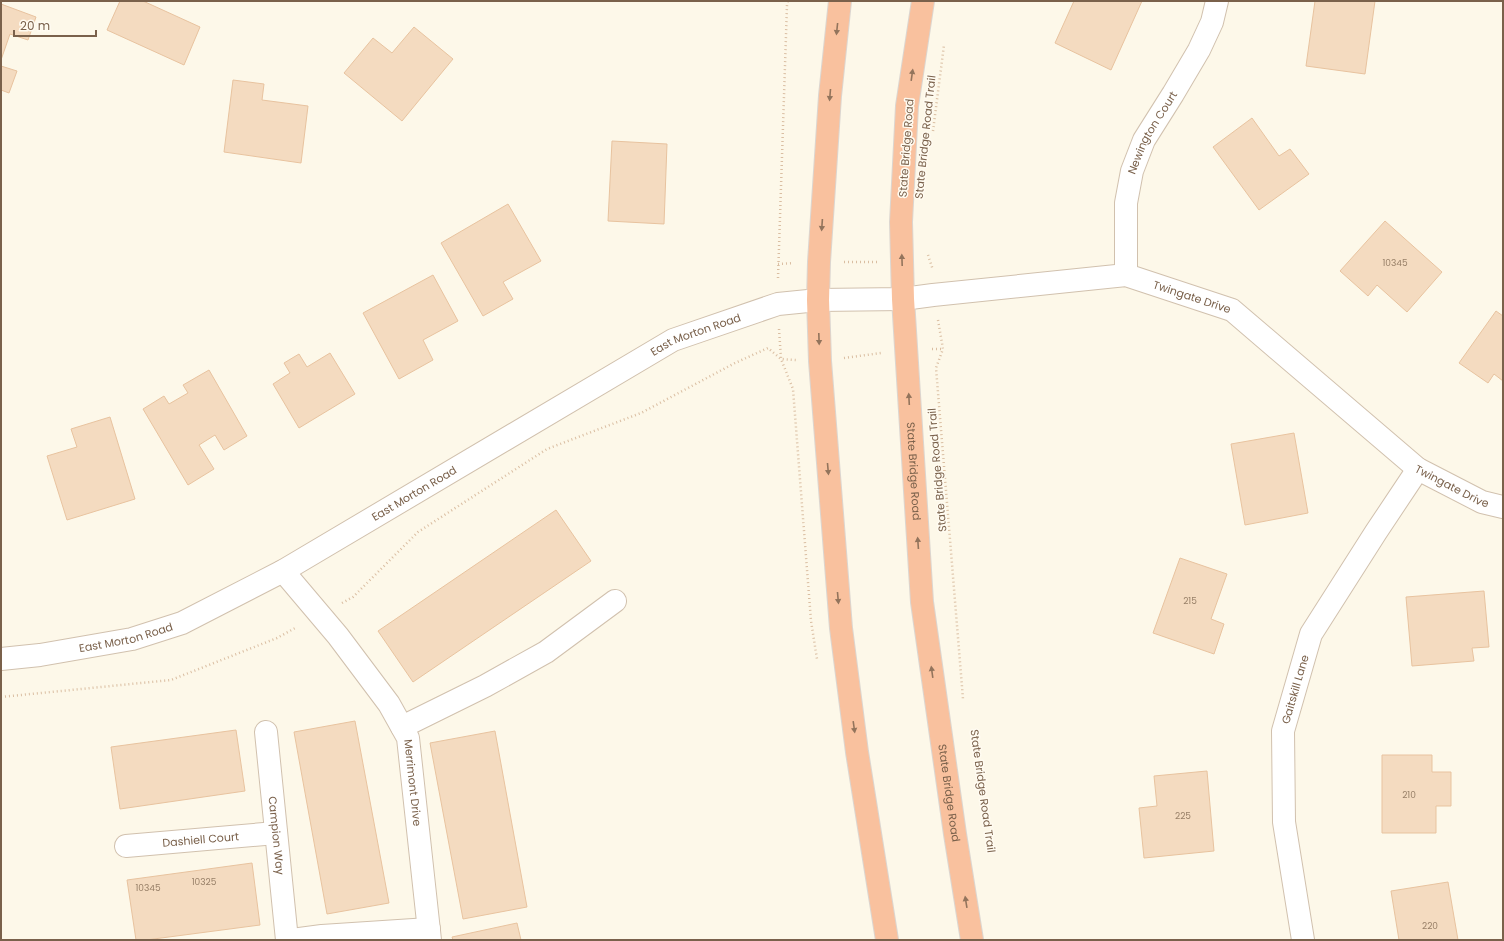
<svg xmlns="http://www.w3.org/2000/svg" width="1504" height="941" viewBox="0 0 1504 941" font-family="Poppins,sans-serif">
<rect width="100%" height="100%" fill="#fdf8e9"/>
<path fill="#f4dbc0" stroke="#e8c39f" d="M120,1H143L200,27L184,65L107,30Z
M1074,1H1142L1111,70L1055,43Z
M1315,1H1375L1365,74L1306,66Z
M1,4L36,17L28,40L10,34L1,60Z
M414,27L453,59L402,121L344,73L373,38L392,53Z
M1,66L17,71L9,93L1,90Z
M233,80L264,84L262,100L308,106L301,163L224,152Z
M1252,118L1279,156L1290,149L1309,174L1259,210L1213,147Z
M612,141L667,144L664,224L608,221Z
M508,204L541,261L503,282L513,299L483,316L441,243Z
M1385,221L1442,272L1407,312L1377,285L1368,296L1340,271Z
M433,275L458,321L423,340L433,360L399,379L363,313Z
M1496,311L1503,316V381L1494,374L1488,383L1459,363Z
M330,353L355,394L299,428L273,384L290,373L284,363L299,354L307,367Z
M209,370L247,436L224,450L215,435L199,445L214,469L188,485L143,409L164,396L169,404L188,393L183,385Z
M110,417L135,499L67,520L47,456L77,447L71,429Z
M1294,433L1308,513L1245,525L1231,444Z
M556,510L591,561L413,682L378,631Z
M1180,558L1227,574L1211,619L1224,624L1214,654L1153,633Z
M1484,591L1489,647L1472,648L1474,661L1412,666L1406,597Z
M355,721L389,903L327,914L294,732Z
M236,730L245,791L120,809L111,747Z
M495,731L527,907L463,919L430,743Z
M1382,755H1432V772H1451V806H1436V833H1382Z
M1207,771L1214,851L1144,858L1139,808L1157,806L1154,776Z
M252,863L260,925L146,940H136L127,880Z
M1448,882L1458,940H1399L1391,891Z
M517,923L521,940H453L452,937Z"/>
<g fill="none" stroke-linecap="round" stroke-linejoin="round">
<g stroke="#d1c1ae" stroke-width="24">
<g id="minor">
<path id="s1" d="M1126,275V203L1132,171L1144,140L1173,94L1199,50L1212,22L1217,1"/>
<path id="s2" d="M283,571L338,636L389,704L408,738L430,940"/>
<path id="s3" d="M1,659L40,655L132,639L182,623L283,571L673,340L778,304L818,300L903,299L933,295L1126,275L1232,310L1418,469L1482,502L1503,507"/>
<path d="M402,727L485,686L546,652L615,601"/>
<path id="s4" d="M266,732L287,940"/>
<path id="s5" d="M126,846L276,833"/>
<path d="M292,940L322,936L429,929"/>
<path id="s6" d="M1303,940L1284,822L1283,731L1311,634L1376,532L1418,469"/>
</g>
</g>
<g stroke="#dcd6d0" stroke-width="24">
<g id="highway">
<path d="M840,1L830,96L819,262L818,300L820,361L841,628L857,752L887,940"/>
<path id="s7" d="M923,1L907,106L901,222L903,299L922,602L955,834L972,940"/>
</g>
</g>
<path stroke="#dabea2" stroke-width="2.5" stroke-dasharray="1 3" stroke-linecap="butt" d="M933,131L944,45
M928,255L933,270
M844,262H877
M778,264L793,263
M778,278L787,5L788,1
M938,320L943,349L936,368L963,699
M779,329L781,359L793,389L811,621L817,659
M932,349H943
M844,358L881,353
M342,603L353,597L418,532L547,449L641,413L735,363L768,348L781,359L796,360
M1,697L171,680L277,638L297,627"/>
<use href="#minor" stroke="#fff" stroke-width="22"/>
<use href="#highway" stroke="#f9c19e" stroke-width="22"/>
</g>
<defs><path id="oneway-solid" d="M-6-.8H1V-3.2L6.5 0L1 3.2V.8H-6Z"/></defs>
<g fill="#93745c">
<use href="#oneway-solid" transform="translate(837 29) rotate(96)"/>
<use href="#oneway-solid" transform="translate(912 75) rotate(-82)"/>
<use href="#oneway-solid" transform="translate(830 95) rotate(95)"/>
<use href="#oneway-solid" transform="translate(822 225) rotate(94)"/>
<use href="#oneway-solid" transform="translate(902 260) rotate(-92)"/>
<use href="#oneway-solid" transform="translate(819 339) rotate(88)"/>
<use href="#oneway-solid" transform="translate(909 399) rotate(-93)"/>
<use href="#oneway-solid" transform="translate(828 469) rotate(85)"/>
<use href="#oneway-solid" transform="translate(918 543) rotate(-94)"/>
<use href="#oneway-solid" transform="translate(838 598) rotate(85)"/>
<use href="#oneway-solid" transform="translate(932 672) rotate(-98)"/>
<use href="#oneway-solid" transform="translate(854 727) rotate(82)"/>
<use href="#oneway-solid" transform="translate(966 902) rotate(-99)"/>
</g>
<g text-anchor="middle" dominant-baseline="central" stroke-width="3" stroke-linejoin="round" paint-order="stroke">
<g font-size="9" fill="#988068">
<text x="1395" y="263">10345</text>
<text x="1190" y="601">215</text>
<text x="1409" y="795">210</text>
<text x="1183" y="816">225</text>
<text x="204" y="882">10325</text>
<text x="148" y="888">10345</text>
<text x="1430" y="926">220</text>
</g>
<g font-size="11" fill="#7a614b" stroke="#fffbf1">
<text stroke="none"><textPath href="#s1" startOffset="148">Newington Court</textPath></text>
<text transform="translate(925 137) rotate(-84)">State Bridge Road Trail</text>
<text transform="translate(906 148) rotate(-86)">State Bridge Road</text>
<text stroke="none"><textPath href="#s3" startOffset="1282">Twingate Drive</textPath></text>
<text stroke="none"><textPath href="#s3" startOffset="775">East Morton Road</textPath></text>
<text transform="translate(937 470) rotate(-95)">State Bridge Road Trail</text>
<text stroke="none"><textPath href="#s7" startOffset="472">State Bridge Road</textPath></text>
<text stroke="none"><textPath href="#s3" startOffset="1607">Twingate Drive</textPath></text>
<text stroke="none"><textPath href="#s3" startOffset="451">East Morton Road</textPath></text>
<text stroke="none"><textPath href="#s3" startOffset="127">East Morton Road</textPath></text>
<text stroke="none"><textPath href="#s6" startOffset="254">Gaitskill Lane</textPath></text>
<text stroke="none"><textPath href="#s2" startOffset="254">Merrimont Drive</textPath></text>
<text transform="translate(983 791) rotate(82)">State Bridge Road Trail</text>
<text stroke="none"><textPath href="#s7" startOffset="796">State Bridge Road</textPath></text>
<text stroke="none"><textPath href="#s4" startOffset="104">Campion Way</textPath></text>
<text stroke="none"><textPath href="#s5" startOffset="75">Dashiell Court</textPath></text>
</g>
</g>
<rect width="1504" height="941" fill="none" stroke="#7a614b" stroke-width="4"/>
<path d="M14 30v6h82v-6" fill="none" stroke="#7a614b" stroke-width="2"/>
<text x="20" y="30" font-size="12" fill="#7a614b" stroke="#fffbf1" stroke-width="3" paint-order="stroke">20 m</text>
</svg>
